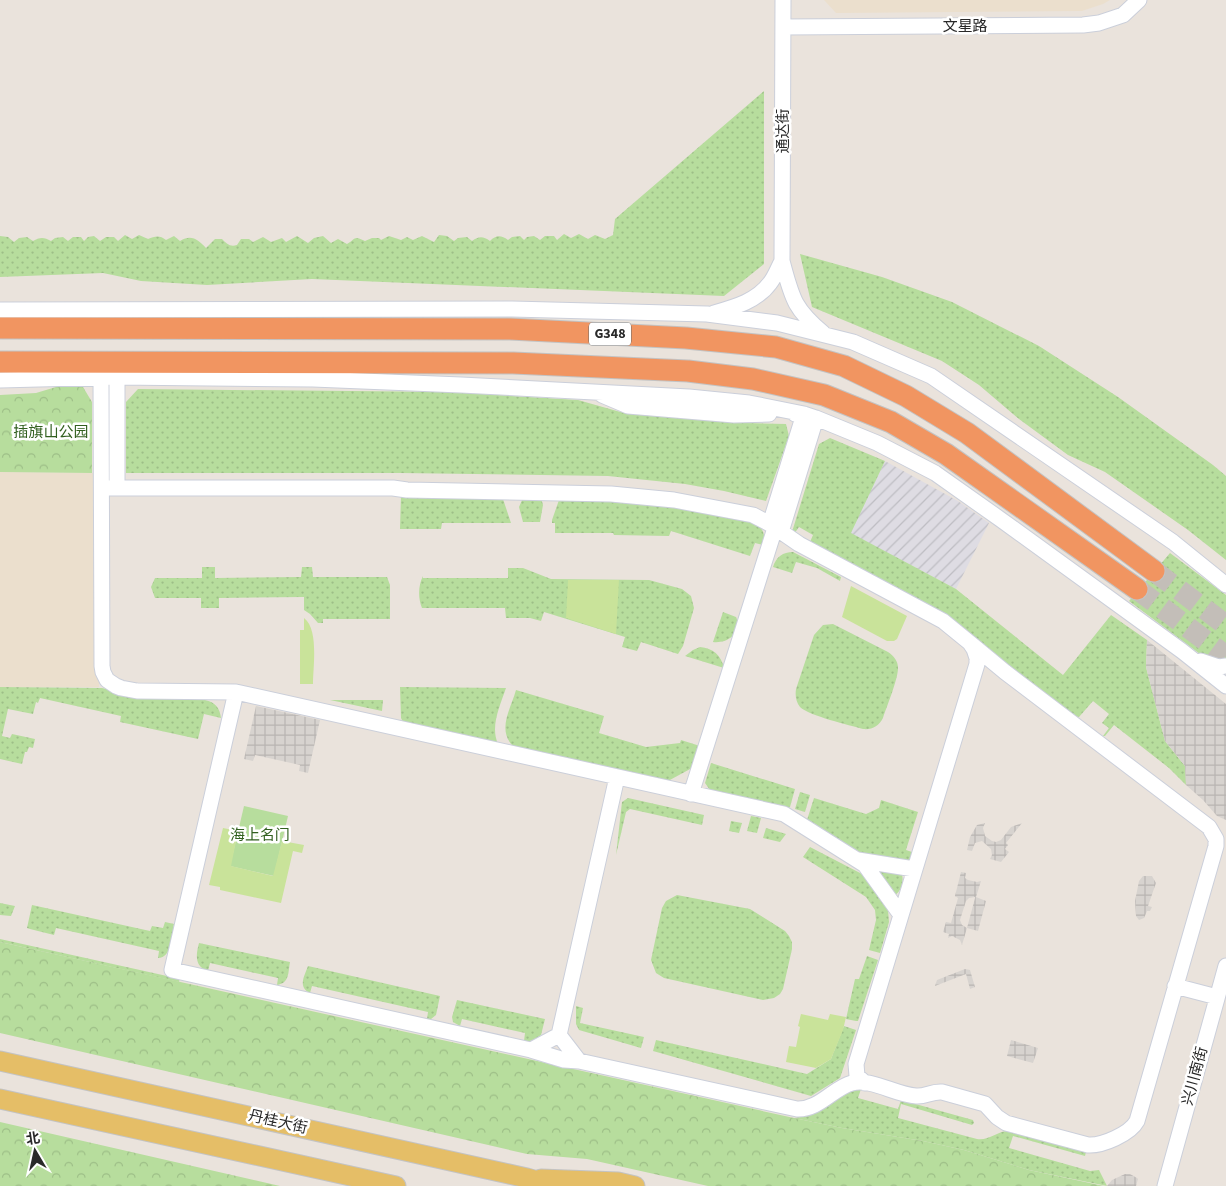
<svg xmlns="http://www.w3.org/2000/svg" width="1226" height="1186" viewBox="0 0 1226 1186" font-family="'Source Sans 3','Noto Sans SC',sans-serif">
<defs>
<pattern id="industrial-furrows" width="10" height="10" patternUnits="userSpaceOnUse" patternTransform="scale(1.25)"><rect width="10" height="10" fill="#dedce3"/><path d="M-1 1l2-2M0 10L10 0M9 11l2-2" fill="none" stroke="#bebdc3"/></pattern>
<pattern id="grass-dots" width="8" height="8" patternUnits="userSpaceOnUse" patternTransform="scale(1.25)"><rect width="8" height="8" fill="#b7dd9d"/><path d="M2 2h.1M6 6h.1" fill="none" stroke="#9dbe87" stroke-width="1.8" stroke-linecap="round"/></pattern>
<pattern id="forest-crowns" width="20" height="18" patternUnits="userSpaceOnUse" patternTransform="scale(1.25)"><rect width="20" height="18" fill="#b7dd9d"/><path d="M2 6a3 3 0 1 1 6 0M12 15a3 3 0 1 1 6 0" fill="none" stroke="#9dbe87"/></pattern>
<pattern id="plaza-grid" width="8" height="8" patternUnits="userSpaceOnUse" patternTransform="scale(1.25)"><rect width="8" height="8" fill="#d7d3cf"/><path d="M0 4h8M4 0v8" fill="none" stroke="#b9b5b2"/></pattern>
</defs>
<rect width="100%" height="100%" fill="#eae3dc"/>
<path fill="url(#industrial-furrows)" d="M885,461L958,501L989,523L956,589L850,533Z"/>
<path fill="#ebdfcd" d="M824,0H1110L1103,4L1082,11L836,13Z
M0,472L99,473V687H0Z"/>
<path fill="url(#grass-dots)" d="M764,91V264L724,296L312,279L207,285L141,281L103,273L0,277V236L8,237L14,242L19,238L27,237L33,241C40,237 44,237 51,241L55,238L63,237L68,241L73,237H81L84,241L88,237L94,236L100,241L106,237H114L118,241L125,235L132,239L139,235L148,239C155,236 160,235 166,240L174,236L180,241C191,234 198,239 206,248L215,239H222C227,244 230,247 237,245L241,239H249L253,242L263,237L271,242L282,238L286,242L297,236L308,243L314,238L323,236L331,243L338,239L347,244C356,239 353,235 365,241L372,238H379L381,240L389,236L401,240L407,237L413,240L422,236L434,242L439,235L447,236L454,241L458,238L467,237L472,241C479,236 483,236 490,241C496,235 501,235 508,240L512,237L520,236L524,240L527,237L534,236L540,240L545,236H554L557,240L564,234L571,238L579,234L588,239L595,235L605,239L613,235L615,219Z
M800,254L882,277L952,302L1039,346L1118,397L1213,465L1226,476V560L1188,530L1105,472L1068,455L1019,419L979,385L942,361L812,307Z
M138,389L448,392L578,400L624,413L746,423L786,424L789,436L766,501L724,491L685,484L608,476L400,473H126V402Z
M830,438L885,461L851,533L956,589L1063,675L1111,615L1147,640L1146,667L1165,741L1185,766L1186,785L1169,768L1114,725L1105,736H1103L1109,728L1102,723L1109,714L1093,701L1079,717L1070,715L945,614L810,542L813,535L799,527L794,534L792,532L819,444Z
M401,495L503,499L511,523H442L441,529H400Z
M523,498H541L543,505L540,522H523L519,507Z
M559,500L647,502L750,519C760,526 767,531 763,545L755,543L750,556L671,531L669,536L614,535L613,533H555V523H552V520Z
M793,552L841,577L840,581L817,568L796,562L792,573L773,567C776,557 783,552 793,552Z
M1170,553L1226,595V660L1214,661L1204,657L1129,601Z
M202,567H215V578L301,577L302,567H312L313,577H387L390,585V619H323V623H318L310,614L304,610V597L219,598V608H201V598H155L151,587L155,578H202Z
M508,568H523L551,579L649,580L682,589L691,596L694,608L683,646L678,654L641,642L637,651L622,647L625,637L544,612L541,621L530,618H506L505,608H422C418,598 418,586 423,576V578H508Z
M723,612L736,617C743,632 728,644 713,642Z
M833,624L888,652C894,656 898,661 898,668C898,679 887,706 883,718C879,726 872,730 863,729C850,725 809,716 800,707C796,702 795,696 796,689L814,635L823,625Z
M700,647C713,648 721,655 724,668L685,656L693,650Z
M0,687L102,688L150,699L205,700C215,702 220,708 221,718L204,714L198,739L120,722L121,716L40,698L38,703L36,702L33,714L8,709L2,736L10,738L12,734L35,739L33,748L29,747L27,752H25L22,764L0,759Z
M400,687L506,688C500,706 490,726 498,744L403,722L401,718Z
M516,690L604,716L599,733L646,747L680,743L681,740L700,746L692,768L668,781L515,748C496,731 510,711 516,690Z
M330,700H383L382,711Z
M711,763L795,789L790,807L787,809L710,790L705,783Z
M800,792L810,795L805,812L795,809Z
M628,798L704,815L702,825L630,809L626,812L616,855L622,802Z
M814,798L866,814L879,808L881,800L918,812L906,850L915,853L911,859L907,861L864,856L809,822L807,820Z
M751,816L761,818L757,833L747,831Z
M731,821L742,823L739,833L729,831Z
M766,828L786,834L780,842L763,838Z
M810,847L862,874L888,910L889,922L880,953L869,950L876,920L875,910L866,897L803,857Z
M880,870L902,875C904,881 901,892 895,895L879,872Z
M677,895L750,909L785,931L789,936L792,942V949L783,989L780,994L774,998L763,1000L664,978L656,973L651,960L662,908L666,901Z
M0,903L15,906L11,916L0,915Z
M32,905L150,931L152,926L163,928L165,922L174,924C172,935 172,958 158,958L159,951L56,928L54,935L30,929L27,928Z
M0,939L176,978L180,977L179,982L0,942Z
M199,943L290,962C288,972 290,983 277,985L278,978L210,963L208,971C194,966 196,955 199,943Z
M867,956L878,960L858,1021H856L846,1019L855,979H859Z
M308,966L440,996L436,1015L431,1019H427L428,1012L312,986L310,993C297,987 305,975 308,966Z
M457,1000L545,1019L541,1035C536,1039 531,1042 524,1041L525,1033L462,1019L460,1026L453,1022L452,1017Z
M576,1006L583,1008L580,1023L644,1037L641,1048L579,1030L576,1024Z
M844,1026L856,1030L840,1078L811,1096L653,1051L656,1040L807,1074L831,1059Z
M861,1089L858,1098L898,1109L901,1100L973,1120L974,1123L972,1125L901,1104L898,1118L977,1139C989,1141 998,1130 1010,1131L1086,1152L1085,1156L1013,1136L1009,1148L1090,1171L1099,1170L1107,1186L1029,1170L964,1150L923,1141L842,1128L794,1118L808,1116L853,1090Z"/>
<path fill="url(#forest-crowns)" d="M56,387H83L92,402V473L0,472V395L36,393Z
M0,942L794,1118L842,1128L923,1141L964,1150L1029,1170L1104,1186H708L587,1159L527,1154L0,1033Z
M0,1122L280,1186H0Z"/>
<path fill="#b7dd9d" d="M244,806L288,816L274,876L230,866Z"/>
<path fill="#c9e39a" d="M568,580H619L616,634L566,618Z
M851,586L907,616L897,639L894,641H887L842,617Z
M304,618C319,629 313,667 313,684H300V630H304Z
M223,828L238,831L231,866L273,876L282,841L304,845L302,853L293,851L281,903L220,890V887L209,885Z
M801,1014L828,1020L830,1014L846,1017L843,1030L831,1059L816,1068L786,1062L789,1046L796,1047L800,1027L798,1026Z"/>
<path fill="url(#plaza-grid)" fill-rule="evenodd" d="M1147,640L1226,704V820L1217,816L1203,800L1186,785L1185,766L1165,741L1146,667Z
M256,706L320,720L308,773L299,771L300,765L255,755L253,761L244,759Z
M985,823L983,828L985,836L992,841L996,842L1001,840L1011,827L1022,823L1006,843L1008,845L1005,849L1009,852L1001,862L990,859L992,855L991,849L982,841L975,843L972,851L967,850L970,837L977,825Z
M961,872L966,873L965,878L968,880L977,882L981,881L976,897L986,901L978,931L967,928L962,945L960,940L952,936L948,938L949,934L943,932L946,922L951,923L958,898L955,896ZM975,897V898L967,928L962,925L960,920L966,901L969,898Z
M1143,876H1152L1156,883L1148,906L1152,907L1150,911H1147L1144,918L1139,920L1136,916L1135,901L1139,881Z
M965,969L970,970L975,987L970,989L966,974L935,986L937,980Z
M1011,1040L1038,1048L1033,1063L1007,1056Z
M1125,1174H1130L1137,1178L1138,1179L1136,1186H1107L1112,1180Z"/>
<g fill="none" stroke-linecap="round" stroke-linejoin="round">
<path stroke="#c3beb8" stroke-width="21" stroke-dasharray="21 11" stroke-linecap="butt" d="M1154,571L1226,625
M1137,589L1226,656"/>
<g stroke="#cbcfda" stroke-width="17">
<path id="minor" d="M783,27L1083,25L1099,23L1123,15L1139,0
M782,261L783,0
M0,310L512,309L707,314L777,323L853,342L931,376L1173,542L1226,585
M714,313C735,307 757,301 770,283C775,277 778,268 782,261C792,297 793,308 823,333
M101,377L102,666L103,672L107,680L116,686L121,688L137,691L236,692L784,814L865,865L901,915
M0,380L117,377L313,379L461,385L689,397L749,403L804,414L816,418L877,443L935,473L1000,519L1182,651L1226,686
M602,395L628,406L734,415L769,414
M117,487V377
M103,488H393L407,490L611,494L674,500L753,515L770,524L799,544L943,621L970,643L974,649L977,658V664L856,1064L857,1076L865,1083
M770,524L804,414H795
M781,532L816,418
M1201,661L1219,667L1226,666
M236,692L172,970L531,1050L564,1060L579,1061L797,1109C819,1110 833,1088 852,1083C871,1078 896,1095 916,1096C925,1097 932,1091 942,1092L985,1104L997,1117L1006,1123L1088,1145C1102,1146 1130,1134 1137,1121L1216,846V839L1209,827L1005,672L970,643
M691,794L775,528
M858,860L914,869
M1175,986L1217,997
M559,1035L579,1061
M531,1050L559,1035L617,777
M1165,1186L1226,966"/>
</g>
<g stroke="#c3c3c3" stroke-width="21">
<path id="major" d="M0,1061L527,1178L555,1186
M0,1099L396,1186
M541,1179L618,1182L635,1186"/>
</g>
<g stroke="#c3c3c3" stroke-width="23">
<path id="highway" d="M0,328L510,329L686,338L776,347L844,366L906,396L967,433L1154,571
M0,362L513,363L688,371L753,379L824,395L891,422L946,454L1137,589"/>
</g>
<use href="#minor" stroke="#fff" stroke-width="15"/>
<use href="#major" stroke="#e5be67" stroke-width="19"/>
<use href="#highway" stroke="#f19561" stroke-width="21"/>
</g>
<g text-anchor="middle" dominant-baseline="central" stroke-width="5" stroke-linejoin="round" paint-order="stroke">
<rect fill="#fff" stroke="#696969" stroke-width="1" x="589" y="322.5" width="42" height="23" rx="4"/>
<g font-size="14" font-weight="bold" fill="#292929">
<text x="610" y="334">G348</text>
</g>
<g font-size="15" fill="#292929" stroke="#fff">
<text x="965" y="26">文星路</text>
<text transform="translate(783 131) rotate(-90)">通达街</text>
<text transform="translate(1195 1076) rotate(-75)">兴川南街</text>
<text transform="translate(278 1122) rotate(13)">丹桂大街</text>
</g>
<g font-size="15" fill="#326020" stroke="#fff">
<text x="51" y="432">插旗山公园</text>
<text x="260" y="835">海上名门</text>
</g>
</g>
<g transform="translate(35 1151) rotate(351)" stroke="#ffffff" stroke-width="4" paint-order="stroke">
<path d="M0-4L9 19L0 12L-9 19Z" fill="#292929"/>
<text y="-8" font-size="14" font-weight="bold" text-anchor="middle" fill="#292929">北</text>
</g>
</svg>
